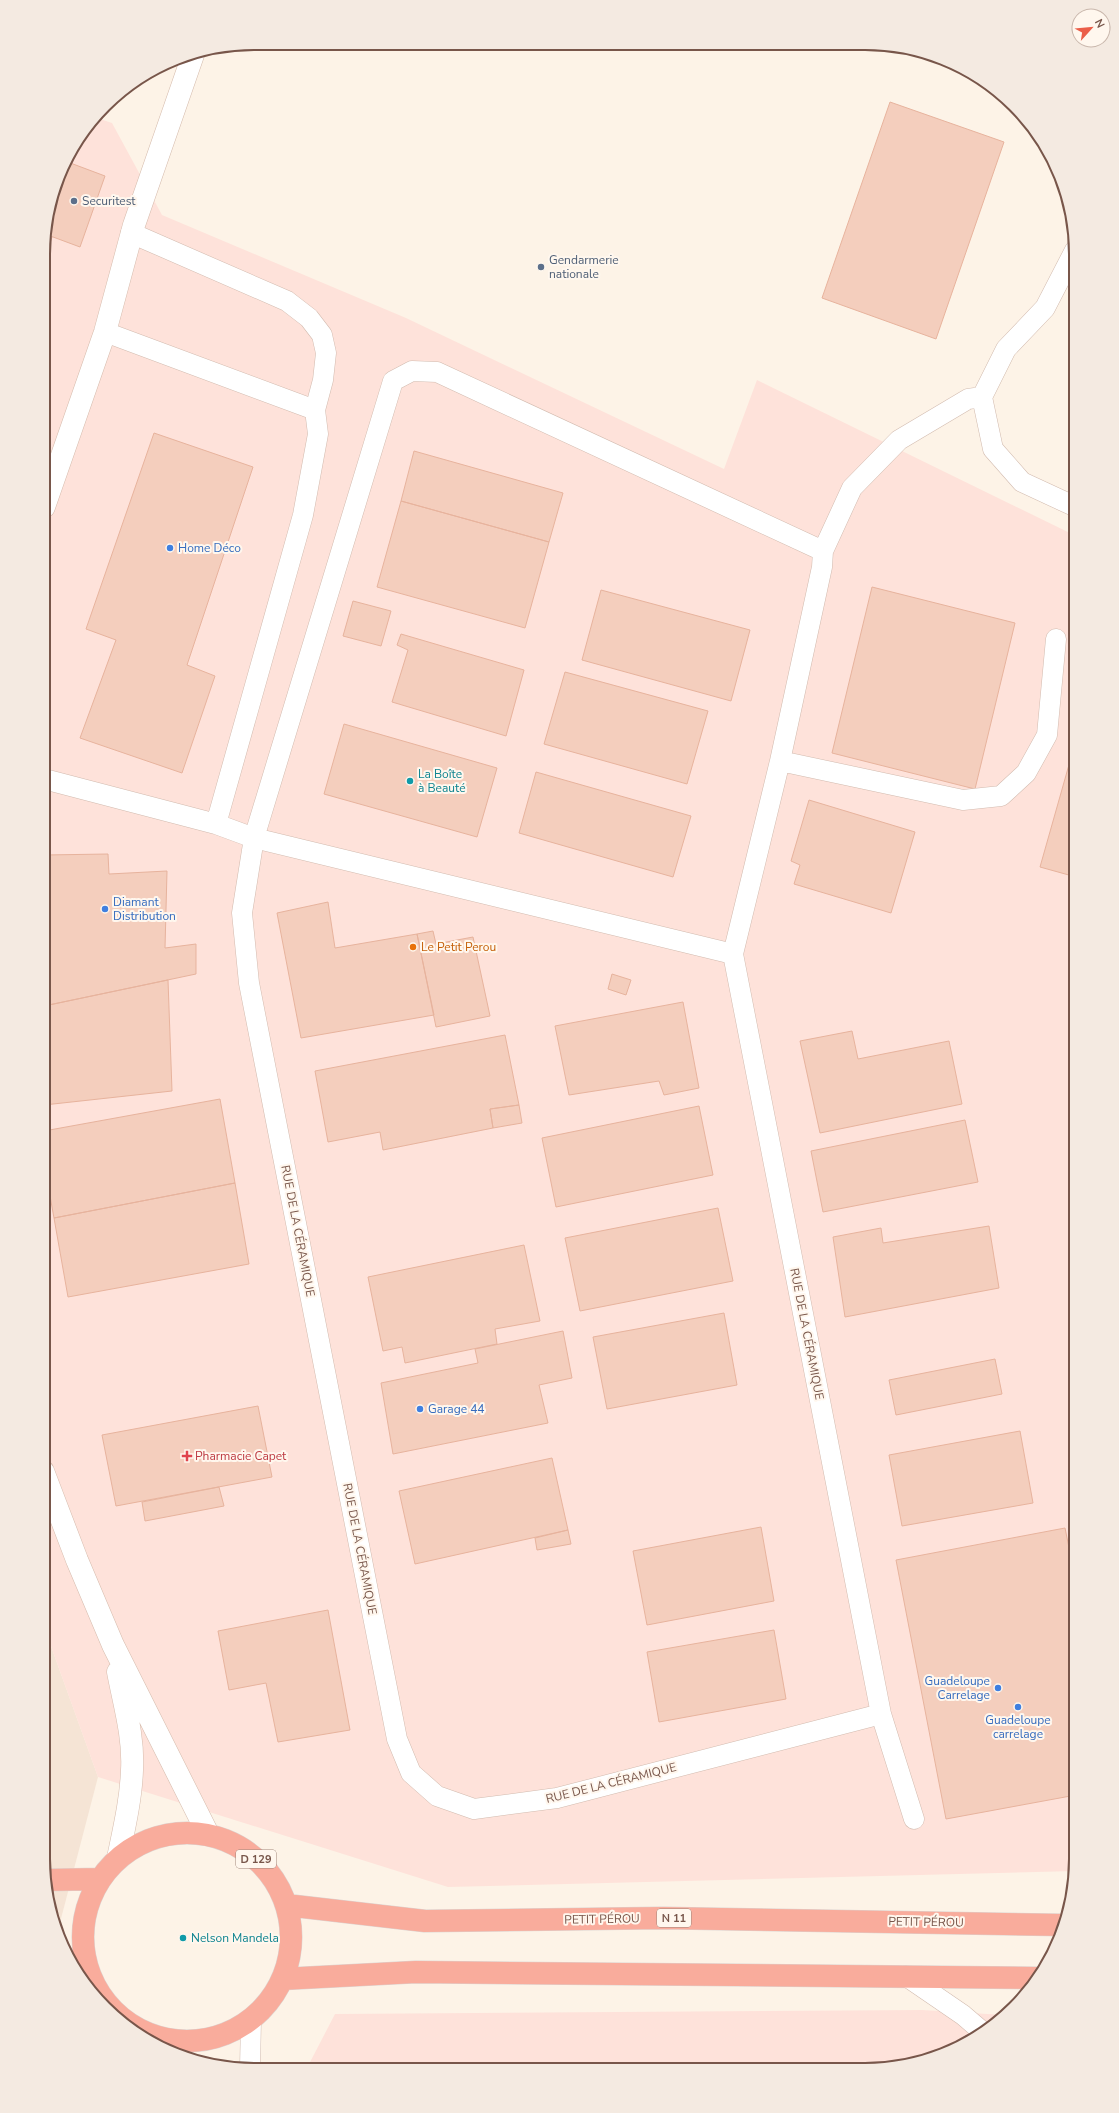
<svg xmlns="http://www.w3.org/2000/svg" width="1119" height="2113" viewBox="0 0 1119 2113" font-family="'Nunito Sans',sans-serif">
<rect width="100%" height="100%" fill="#fdf3e7"/>
<path fill="#f5e4d5" d="M43,1624L98,1777L57,1934L54,1927L43,1859Z"/>
<path fill="#fee2da" d="M97,118L112,123L162,215L406,318L724,469L757,380L1076,536V1871L448,1887L98,1777L43,1624L45,227L65,160Z
M922,2010L1004,2015L983,2034L933,2059L865,2070L307,2068L335,2014Z"/>
<path fill="#f4cebd" stroke="#e7b39d" d="M890,102L1004,142L936,339L822,298Z
M65,161L105,176L80,247L45,234V227Z
M45,234L52,237L45,257Z
M154,433L253,467L187,665L215,676L182,773L80,738L116,640L86,629Z
M414,451L563,493L549,542L401,501Z
M401,501L549,542L525,628L377,587Z
M872,587L1015,623L975,789L832,753Z
M601,590L750,630L731,701L582,660Z
M353,601L391,611L381,646L343,636Z
M401,634L524,670L506,736L392,702L408,650L397,645Z
M565,672L708,711L687,784L544,744Z
M344,724L497,768L477,837L324,794Z
M1076,740V877L1040,867Z
M536,772L691,816L673,877L519,833Z
M809,800L915,832L891,913L794,884L800,865L791,861Z
M108,854L109,874L167,871L165,948L196,944V974L44,1006V855Z
M328,902L335,948L417,934L434,1015L301,1038L277,913Z
M433,931L436,944L473,937L490,1016L436,1027L417,934Z
M612,974L631,980L626,995L608,989Z
M168,980L172,1091L44,1105V1006Z
M683,1002L699,1088L664,1095L659,1081L569,1095L555,1026Z
M852,1031L858,1059L949,1041L962,1104L820,1133L800,1041Z
M505,1035L519,1105L490,1109L493,1128L383,1150L380,1132L328,1142L315,1071Z
M220,1099L235,1183L54,1218L44,1163V1131Z
M519,1105L522,1123L493,1128L490,1109Z
M699,1106L713,1175L556,1207L542,1138Z
M965,1120L978,1182L823,1212L811,1151Z
M235,1183L249,1264L68,1297L54,1218Z
M718,1208L733,1281L580,1311L565,1238Z
M989,1226L999,1288L845,1317L833,1237L881,1228L883,1243Z
M524,1245L540,1321L495,1329L497,1344L405,1363L402,1347L383,1351L368,1277Z
M724,1313L737,1385L607,1409L593,1337Z
M563,1331L572,1378L539,1385L548,1423L393,1454L381,1383L478,1363L475,1349Z
M995,1359L1002,1394L896,1415L889,1380Z
M258,1406L272,1477L116,1506L102,1435Z
M1020,1431L1033,1503L902,1526L889,1455Z
M552,1458L568,1530L415,1564L399,1491Z
M219,1487L224,1506L145,1521L142,1502Z
M761,1527L774,1601L647,1625L633,1551Z
M1065,1528L1076,1582V1795L946,1819L896,1560Z
M568,1530L571,1544L537,1550L535,1538Z
M328,1610L350,1730L278,1742L266,1683L229,1690L218,1631Z
M774,1630L786,1699L659,1722L647,1652Z"/>
<g fill="none" stroke-linecap="round" stroke-linejoin="round">
<g stroke="#d2bbaf" stroke-width="21">
<path id="lane" d="M131,233L287,301L309,318L322,335L326,353L323,380L315,410L318,434L303,515L216,824
M1075,250L1045,308L1006,349L982,397L993,449L1022,482L1076,507
M105,332L315,410
M823,551L437,372L412,371L393,381L254,838L242,913L249,983L397,1739L411,1773L437,1796L474,1809L557,1798L881,1714
M780,761L963,800L1001,796L1026,773L1047,735L1056,639
M44,779L216,824L254,838L733,954
M914,1819L881,1714L733,954L780,761L822,567L823,551L852,488L899,440L968,399L982,397
M906,1976L963,2015L984,2033
M170,2040L181,2054
M250,2068L251,2020"/>
</g>
<g stroke="#d5bbac" stroke-width="23">
<path id="secondary" d="M44,507L105,332L134,225L193,55
M43,1471L77,1560L113,1645L208,1834
M118,1672C124,1704 134,1737 132,1770C131,1799 124,1829 118,1858"/>
</g>
<g stroke="#dcd3d0" stroke-width="23">
<path id="highway" d="M83 1937a104 104 0 1 1 208 0a104 104 0 1 1-208 0Z
M46,1880L100,1879
M286,1905L425,1921L663,1918L1064,1925
M282,1979L416,1972L1038,1978"/>
</g>
<use href="#lane" stroke="#fff" stroke-width="20"/>
<use href="#secondary" stroke="#fff" stroke-width="22"/>
<use href="#highway" stroke="#f9ac9c" stroke-width="22"/>
</g>
<g fill="#5c6f8a" stroke="#fff7ee" stroke-width="1.5">
<circle cx="74" cy="201" r="4"/>
<circle cx="541" cy="267" r="4"/>
</g>
<g fill="#3f7fe0" stroke="#fff7ee" stroke-width="1.5">
<circle cx="170" cy="548" r="4"/>
<circle cx="105" cy="909" r="4"/>
<circle cx="420" cy="1409" r="4"/>
<circle cx="998" cy="1688" r="4"/>
<circle cx="1018" cy="1707" r="4"/>
</g>
<g fill="#0f9aa8" stroke="#fff7ee" stroke-width="1.5">
<circle cx="410" cy="781" r="4"/>
<circle cx="183" cy="1938" r="4"/>
</g>
<circle fill="#e8710a" stroke="#fff7ee" stroke-width="1.5" cx="413" cy="947" r="4"/>
<path fill="#e0444e" stroke="#fff7ee" stroke-width="1.5" d="M185 1450h4v4h4v4h-4v4h-4v-4h-4v-4h4z"/>
<g text-anchor="middle" dominant-baseline="central" stroke-width="4" stroke-linejoin="round" paint-order="stroke">
<g fill="#fff7ee" stroke="#a0867b" stroke-width="1">
<rect x="236" y="1850" width="40" height="18" rx="3"/>
<rect x="657" y="1909" width="34" height="18" rx="3"/>
</g>
<g font-size="11" font-weight="bold" fill="#78564a">
<text x="256" y="1859">D 129</text>
<text x="674" y="1918">N 11</text>
</g>
<g font-size="12" fill="#4e5e75" stroke="#fff7ee" text-anchor="start">
<text x="82" y="201">Securitest</text>
<text x="549" y="260">Gendarmerie<tspan x="549" dy="14">nationale</tspan></text>
</g>
<g font-size="12" fill="#366cbe" stroke="#fff7ee" text-anchor="start">
<text x="178" y="548">Home Déco</text>
<text x="113" y="902">Diamant<tspan x="113" dy="14">Distribution</tspan></text>
<text x="428" y="1409">Garage 44</text>
<text x="990" y="1681" text-anchor="end">Guadeloupe<tspan x="990" dy="14">Carrelage</tspan></text>
<text x="1018" y="1720" text-anchor="middle">Guadeloupe<tspan x="1018" dy="14">carrelage</tspan></text>
</g>
<g font-size="12" fill="#0d838f" stroke="#fff7ee" text-anchor="start">
<text x="418" y="774">La Boîte<tspan x="418" dy="14">à Beauté</tspan></text>
<text x="191" y="1938">Nelson Mandela</text>
</g>
<g font-size="12" fill="#c56008" stroke="#fff7ee" text-anchor="start">
<text x="421" y="947">Le Petit Perou</text>
</g>
<g font-size="12" fill="#78564a" stroke="#fff7ee">
<text transform="translate(298 1231) rotate(79)">RUE DE LA CÉRAMIQUE</text>
<text transform="translate(807 1334) rotate(79)">RUE DE LA CÉRAMIQUE</text>
<text transform="translate(360 1549) rotate(79)">RUE DE LA CÉRAMIQUE</text>
<text transform="translate(611 1783) rotate(-14)">RUE DE LA CÉRAMIQUE</text>
<text transform="translate(602 1919) rotate(-1)">PETIT PÉROU</text>
<text transform="translate(926 1922) rotate(1)">PETIT PÉROU</text>
</g>
<g font-size="12" fill="#be3a42" stroke="#fff7ee" text-anchor="start">
<text x="195" y="1456">Pharmacie Capet</text>
</g>
</g>
<path d="M0 0H1119V2113H0ZM254 50H865A204 204 0 0 1 1069 254V1859A204 204 0 0 1 865 2063H254A204 204 0 0 1 50 1859V254A204 204 0 0 1 254 50Z" fill="#f4eae1" fill-rule="evenodd"/>
<path fill="none" stroke="#78564a" stroke-width="2" d="M254 50H865A204 204 0 0 1 1069 254V1859A204 204 0 0 1 865 2063H254A204 204 0 0 1 50 1859V254A204 204 0 0 1 254 50Z"/>
<g transform="translate(1091 28) rotate(63)"><circle r="19" fill="#fff7ee" stroke="#c9b7ac"/>
<path d="M0-3L7 15L0 10L-7 15Z" fill="#eb5e48"/>
<text y="-6" font-size="11" font-weight="bold" text-anchor="middle" fill="#78564a">N</text>
</g>
</svg>
